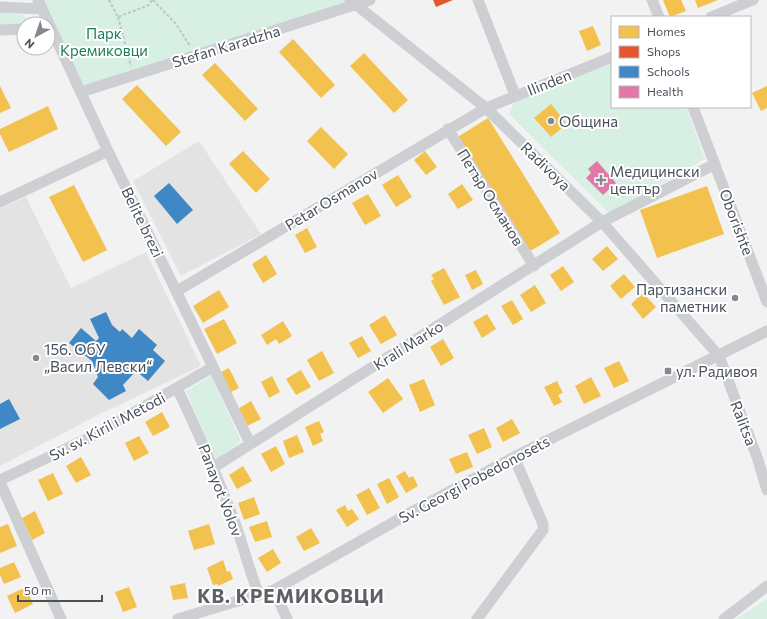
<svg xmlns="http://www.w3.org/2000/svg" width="767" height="619" viewBox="0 0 767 619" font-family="Commissioner,sans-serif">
<rect width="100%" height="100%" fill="#f2f2f2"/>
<path fill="#e4e3e3" d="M199,141L261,234L181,276L133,181Z
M26,197L71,288L146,252L201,366L98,415L0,466V209Z"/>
<path fill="#d8f0e4" d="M38,0H350L356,5L81,92Z
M0,11L24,15L26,21L24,24L0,27Z
M612,62V107H686L705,159L610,214L509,114L514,102Z
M211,376L241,441L216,460L186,391Z
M767,599V619H736Z"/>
<path fill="#f2c14e" d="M663,0H681L686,11L670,17Z
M695,0H718L698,8Z
M593,26L601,45L587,51L579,31Z
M293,39L335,85L321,98L279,52Z
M364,53L408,100L394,113L350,66Z
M215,63L258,109L245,121L202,75Z
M137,85L181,132L166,146L122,99Z
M0,86L11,108L0,113Z
M767,86V108L761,111L752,93Z
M551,104L567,124L551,137L534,118Z
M48,106L58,129L9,152L0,134V129Z
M488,118L560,233L529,252L456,138Z
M321,127L348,154L334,169L307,141Z
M243,151L270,179L256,193L229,164Z
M425,151L437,167L426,175L414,160Z
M398,175L412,197L396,207L382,185Z
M462,184L473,200L458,209L448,194Z
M74,185L107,250L83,262L49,197Z
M707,186L724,234L657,258L640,210Z
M368,194L381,216L365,225L352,203Z
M307,228L317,247L305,253L295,235Z
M607,246L618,259L603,271L592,259Z
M266,255L277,274L263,283L252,264Z
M563,266L574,282L561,291L550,275Z
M444,268L460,297L444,305L431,281L434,279L431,275Z
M476,270L483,284L472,290L465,275Z
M624,274L635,287L621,299L610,286Z
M535,285L546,303L531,312L520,295Z
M219,290L229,307L203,323L193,306Z
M643,293L656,307L643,319L631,304Z
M512,300L523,319L513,325L501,306Z
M487,314L496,329L482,338L473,322Z
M385,315L397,335L381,344L369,325Z
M224,319L237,343L217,354L204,329Z
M283,321L292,336L279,344L276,339L267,345L261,335Z
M362,336L371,351L358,358L349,343Z
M443,339L454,358L441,366L430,347Z
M322,351L334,373L319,381L307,360Z
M619,361L629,381L614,388L604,368Z
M229,368L239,388L229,393L219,373Z
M301,370L311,387L296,395L286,379Z
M272,376L280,392L269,398L261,382Z
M591,377L601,396L584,404L575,386Z
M388,378L403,399L383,413L368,392Z
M424,379L435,405L420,412L409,385Z
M557,381L563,393L558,395L562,402L554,406L544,387Z
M251,401L261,419L245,427L236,410Z
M162,412L170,427L153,436L145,422Z
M512,419L520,433L503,442L496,428Z
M319,421L324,432L320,434L323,441L313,446L305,427Z
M484,428L492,447L477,454L468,435Z
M297,435L304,452L289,458L283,441Z
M139,436L149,453L134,461L125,443Z
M276,446L285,464L271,472L261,454Z
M467,452L473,467L456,474L449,459Z
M81,457L91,475L76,483L66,466Z
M243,466L252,481L237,489L229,475Z
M405,471L409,478L413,476L418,486L406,493L396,476Z
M53,473L63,494L48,501L38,480Z
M389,478L399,497L387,504L377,484Z
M369,488L380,508L367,515L356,495Z
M254,497L260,514L244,520L238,503Z
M345,505L348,511L352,509L359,519L347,527L336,510Z
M35,511L45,533L32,540L22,518Z
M267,521L272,537L255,542L249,527Z
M8,524L17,546L0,553V527Z
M209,524L215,544L194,550L188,531Z
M311,528L320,543L304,551L296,537Z
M273,549L281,563L267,572L258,558Z
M223,560L227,572L230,571L233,579L218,586V584L213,585L207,568Z
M14,562L21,577L4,584L0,575V568Z
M185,583L188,598L173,600L170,586Z
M26,587L33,604L15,613L7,596Z
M129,587L137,607L123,612L115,592Z"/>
<path fill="#e4572e" d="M433,0H453L436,7Z"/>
<path fill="#3f88c5" d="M169,183L193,210L177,224L154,196Z
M106,312L112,325L120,332L122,329L132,338L139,329L157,345L153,350L165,361L148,381L136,371L123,385L126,391L109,400L93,384L98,377L92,361L69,343L81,328L96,341L99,338L90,319Z
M9,399L20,419L0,429V404Z"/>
<path fill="#e377a8" d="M597,161L616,183L603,195L586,178L591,173L588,169Z"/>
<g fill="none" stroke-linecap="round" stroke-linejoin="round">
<path stroke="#bbc6c4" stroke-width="2" stroke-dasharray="3 2" stroke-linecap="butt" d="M109,0L118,17L149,5L152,0
M153,0L176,24L190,46
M118,17L131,66"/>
<path stroke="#cdcfd2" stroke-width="11" d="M38,0L108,151L250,443
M350,0L486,108L602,222L719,356L757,457L767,490
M478,0L515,95
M652,0L659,17
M0,7L42,9
M711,17L753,0
M0,30L24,29
M81,92L370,0
M693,107L767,302
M448,129L534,266
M0,202L108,151
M177,291L486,108L612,57
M177,388C198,432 217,475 234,520C243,544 249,570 259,595
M214,467L602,222L715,164
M0,480L89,438L213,367
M0,482L61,619
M274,590L287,619
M178,619L274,590L415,510L514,457L767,331
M477,619L543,530V524L514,457
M724,619L767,586"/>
</g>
<g fill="#848991" stroke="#fff" stroke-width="1.5">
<circle cx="551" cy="121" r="4"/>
<path d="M599 174h4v4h4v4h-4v4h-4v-4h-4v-4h4z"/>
<circle cx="735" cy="298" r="4"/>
<circle cx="36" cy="358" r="4"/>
<rect x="664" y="367" width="8" height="8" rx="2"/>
</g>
<g text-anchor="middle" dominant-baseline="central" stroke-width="4" stroke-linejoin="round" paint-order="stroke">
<g font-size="15" fill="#1c7d59" stroke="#fff">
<text x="104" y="33">Парк<tspan x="104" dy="17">Кремиковци</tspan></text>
</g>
<g font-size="15" fill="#49515d" stroke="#fff">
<text transform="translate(226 46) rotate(-17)">Stefan Karadzha</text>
<text transform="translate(549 82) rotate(-22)">Ilinden</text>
<text transform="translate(546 166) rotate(44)">Radivoya</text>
<text transform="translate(491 197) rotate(58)">Петър Османов</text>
<text transform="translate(331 199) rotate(-31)">Petar Osmanov</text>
<text transform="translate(143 222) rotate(64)">Belite brezi</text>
<text transform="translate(737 222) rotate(69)">Oborishte</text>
<text transform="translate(408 345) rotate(-32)">Krali Marko</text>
<text transform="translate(744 423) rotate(69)">Ralitsa</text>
<text transform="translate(107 426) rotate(-28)">Sv. sv. Kiril i Metodi</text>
<text transform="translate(474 479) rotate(-28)">Sv. Georgi Pobedonosets</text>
<text transform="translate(221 490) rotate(69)">Panayot Volov</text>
</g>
<g font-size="15" fill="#49515d" stroke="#fff" text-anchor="start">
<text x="559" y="121">Община</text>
<text x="610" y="171">Медицински<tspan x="610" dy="17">център</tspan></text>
<text x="727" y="289" text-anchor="end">Партизански<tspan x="727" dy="17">паметник</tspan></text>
<text x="44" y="349">156. ОбУ<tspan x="44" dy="17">„Васил Левски“</tspan></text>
<text x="676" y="371">ул. Радивоя</text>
</g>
<g font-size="19" font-weight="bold" letter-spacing="1" fill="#5d6065" stroke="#fff">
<text x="291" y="595">КВ. КРЕМИКОВЦИ</text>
</g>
</g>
<rect x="611" y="16" width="140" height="92" fill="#ffffff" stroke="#b6b9be"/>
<rect x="619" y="26" width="20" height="12" fill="#f2c14e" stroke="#b6b9be"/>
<text x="647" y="36" font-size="12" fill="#49515d">Homes</text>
<rect x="619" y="46" width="20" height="12" fill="#e4572e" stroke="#b6b9be"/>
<text x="647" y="56" font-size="12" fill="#49515d">Shops</text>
<rect x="619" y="66" width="20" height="12" fill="#3f88c5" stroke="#b6b9be"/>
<text x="647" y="76" font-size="12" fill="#49515d">Schools</text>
<rect x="619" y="86" width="20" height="12" fill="#e377a8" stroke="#b6b9be"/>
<text x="647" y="96" font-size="12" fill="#49515d">Health</text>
<g transform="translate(36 36) rotate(220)"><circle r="19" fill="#ffffff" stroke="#b6b9be"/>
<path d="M0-3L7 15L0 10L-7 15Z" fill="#848991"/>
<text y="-6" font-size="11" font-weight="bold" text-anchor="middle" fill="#49515d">N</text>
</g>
<path d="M18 595v6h84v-6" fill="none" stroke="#49515d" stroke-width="2"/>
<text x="24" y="595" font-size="12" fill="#49515d" stroke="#ffffff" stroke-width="3" paint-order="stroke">50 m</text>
</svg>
